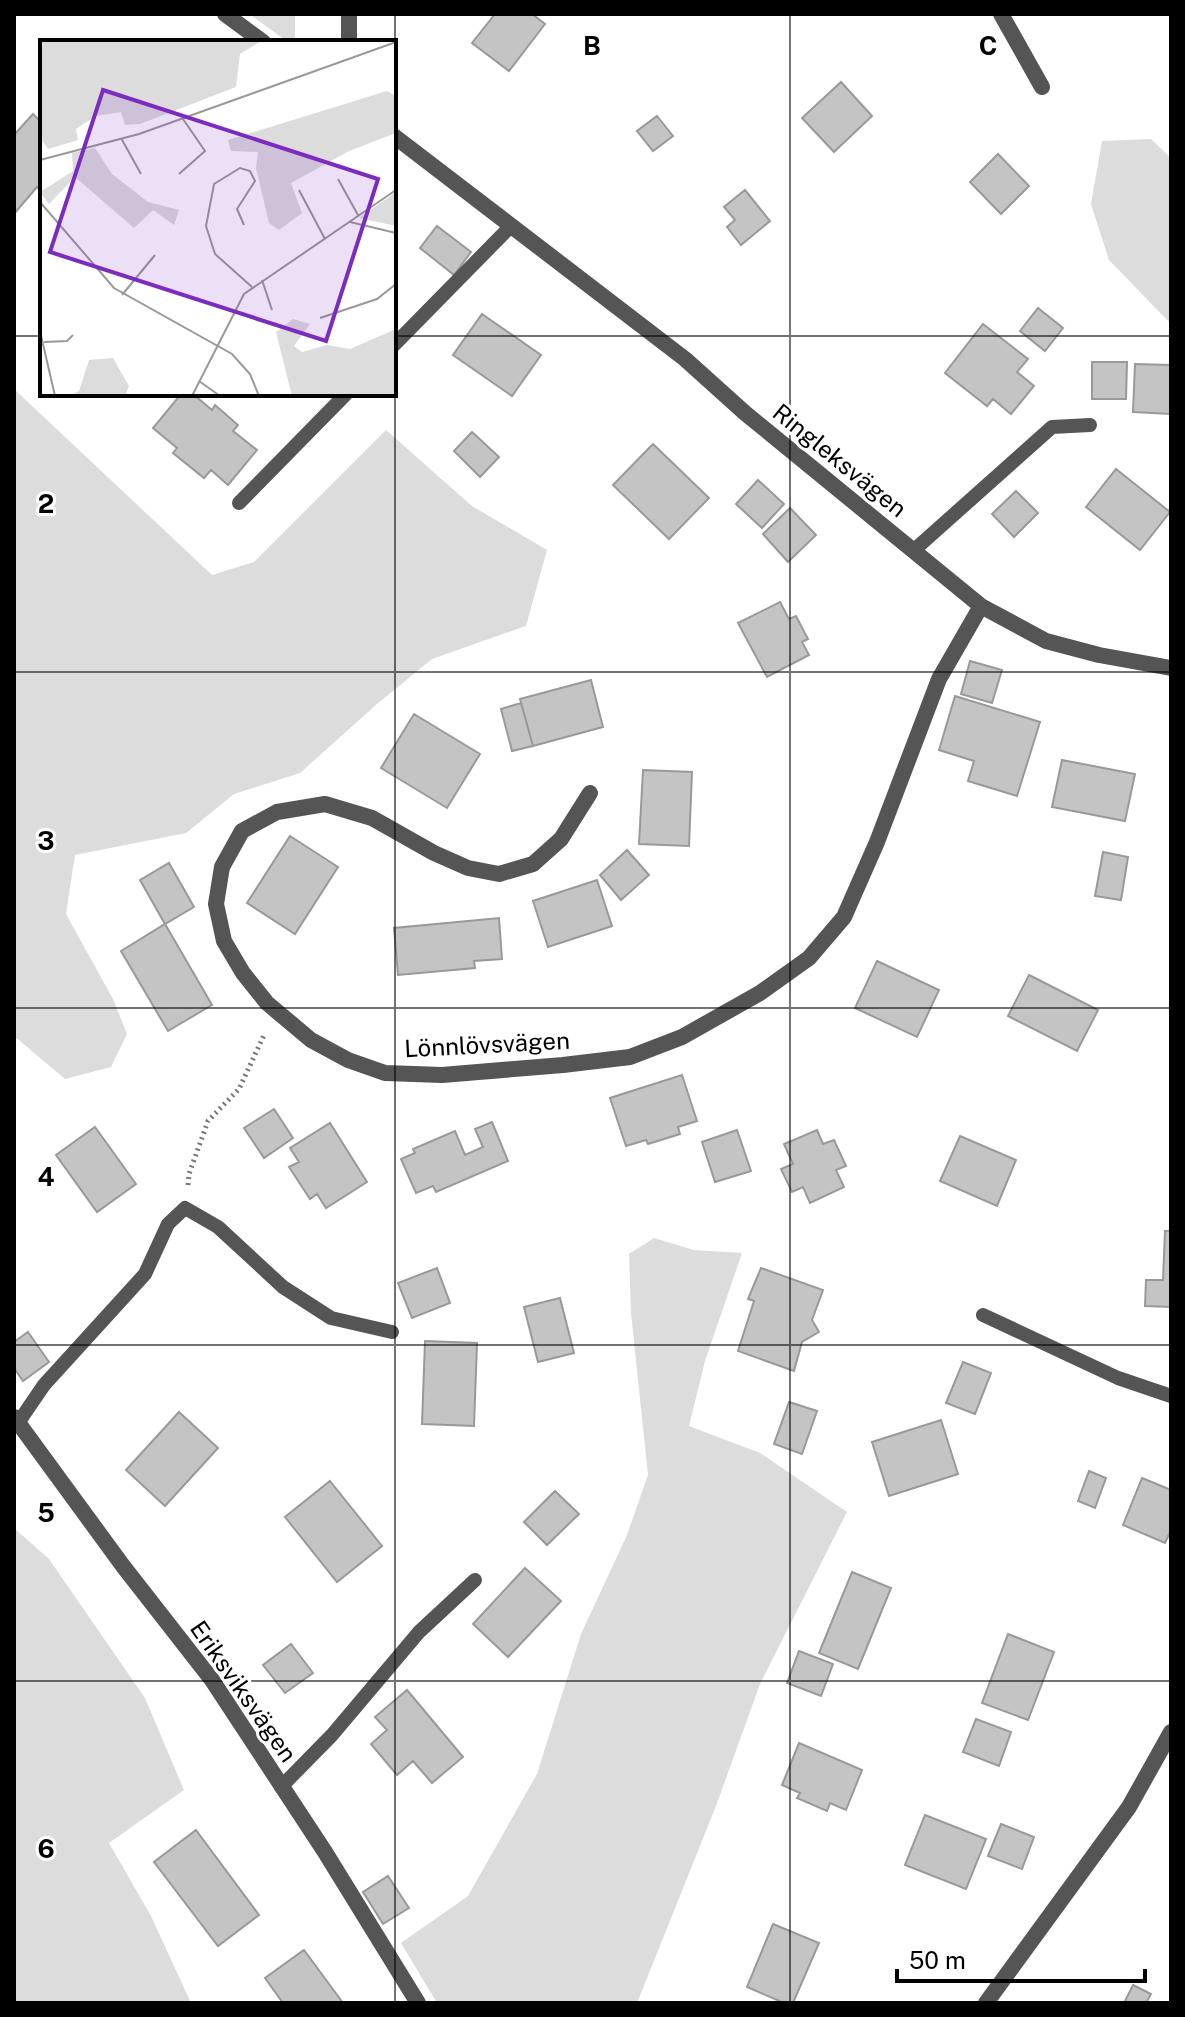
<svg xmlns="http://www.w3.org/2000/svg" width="1185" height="2017" viewBox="0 0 1185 2017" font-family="'Public Sans',sans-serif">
<rect width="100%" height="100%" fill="#fff"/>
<path fill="#dcdcdc" d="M249,14H295V42H288Z
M1151,139L1171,158V324L1109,260L1091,204L1102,141Z
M14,389L212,575L254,562L386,430L472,506L547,550L526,626L432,659L377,704L300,773L234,794L186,833L75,855L66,914L113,999L127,1034L111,1067L65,1079L14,1036Z
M654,1238L694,1250L742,1253L705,1361L689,1426L760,1453L847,1512L760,1684L716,1806L637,2003H437L401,1943L468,1896L537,1774L581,1634L627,1535L648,1475L631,1313L629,1254Z
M14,1528L49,1559L145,1698L184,1790L109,1843L151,1916L191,2003H14Z"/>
<path fill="#c4c4c4" stroke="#999" stroke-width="2" d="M495,14H532L545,24L509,71L472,43Z
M841,82L872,116L834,152L802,118Z
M33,114L42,123V191L37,187L14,214V135Z
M657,116L673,136L653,151L637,131Z
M998,154L1029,186L1001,214L970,182Z
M745,190L770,221L741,245L727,227L735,220L724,207Z
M437,226L471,252L454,275L420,248Z
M1038,308L1063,328L1045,351L1020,331Z
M482,314L541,355L512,396L453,355Z
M983,324L1028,359L1017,372L1034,386L1011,414L993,399L987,406L945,373Z
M1092,362H1127L1126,399H1092Z
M1135,364L1171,365V414L1133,412Z
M181,394H193L212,410L215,405L238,425L233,431L257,450L228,485L211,470L204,478L173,453L177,448L153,428Z
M472,432L499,457L480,477L454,451Z
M653,444L709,498L669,539L613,485Z
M1116,469L1170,512L1140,550L1086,507Z
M758,480L784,504L762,528L736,504Z
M1016,491L1038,513L1014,537L992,514Z
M790,508L816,535L788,562L763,534Z
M780,602L789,619L796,616L808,639L802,642L809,655L767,677L738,623Z
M970,661L1002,670L992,703L961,694Z
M591,680L603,727L533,746L520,699Z
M955,696L1040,722L1017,796L968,781L974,761L939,750Z
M521,703L533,746L512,751L501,709Z
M414,714L480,754L447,808L381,768Z
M1062,760L1135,774L1125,821L1052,807Z
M643,770L692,772L689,846L639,844Z
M290,836L338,867L295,934L247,903Z
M627,850L649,875L621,900L600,875Z
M1103,852L1128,857L1121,900L1095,896Z
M169,863L194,907L165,924L140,880Z
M597,880L612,926L548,947L533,901Z
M499,918L502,959L474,961L475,968L398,975L394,928Z
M165,924L212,1005L168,1031L121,951Z
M877,961L939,990L917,1037L855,1008Z
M1029,975L1098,1010L1077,1051L1008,1016Z
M682,1075L697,1121L678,1127L680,1134L648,1144L646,1140L626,1146L610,1098Z
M274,1109L293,1138L264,1158L244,1128Z
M492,1122L508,1161L436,1192L433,1186L416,1193L401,1159L415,1153L413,1149L455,1131L465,1155L483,1147L475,1129Z
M330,1123L367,1182L326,1208L317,1194L310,1199L289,1167L299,1162L290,1148Z
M95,1127L136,1184L97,1212L56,1155Z
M737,1130L751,1171L715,1182L702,1142Z
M817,1130L823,1144L834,1140L846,1166L836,1170L844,1187L810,1203L803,1187L792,1192L781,1169L793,1164L784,1144Z
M960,1136L1016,1160L997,1206L940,1181Z
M1165,1231H1171V1307L1145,1306L1146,1280H1163Z
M437,1268L450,1303L412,1318L398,1283Z
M761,1268L823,1290L812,1320L819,1332L802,1342L794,1371L738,1351L754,1301L748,1299Z
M560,1298L574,1353L538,1362L524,1307Z
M28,1332L49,1362L23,1381L14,1368V1342Z
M425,1341L477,1343L474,1426L422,1424Z
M963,1362L991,1373L975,1414L946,1403Z
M789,1402L817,1411L802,1454L774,1444Z
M179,1412L218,1448L165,1506L126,1470Z
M941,1420L958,1474L889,1496L872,1442Z
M1089,1471L1106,1478L1095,1508L1078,1501Z
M1142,1478L1171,1490V1530L1165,1543L1123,1525Z
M330,1481L382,1546L337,1582L285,1517Z
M555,1491L579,1514L547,1545L524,1522Z
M525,1568L561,1601L508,1657L473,1624Z
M852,1572L891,1588L858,1669L819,1653Z
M1008,1634L1054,1652L1028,1720L982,1703Z
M291,1644L313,1673L285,1693L263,1665Z
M799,1651L833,1664L821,1696L787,1683Z
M407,1690L463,1757L432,1783L413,1761L397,1775L371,1744L387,1730L375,1717Z
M976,1719L1011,1732L999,1766L963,1752Z
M799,1743L862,1770L846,1810L830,1803L827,1811L797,1798L800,1793L782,1785Z
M925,1815L986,1839L966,1889L905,1865Z
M1001,1824L1034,1837L1022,1869L988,1856Z
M196,1830L259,1915L218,1946L154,1862Z
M388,1876L409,1908L383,1924L363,1892Z
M773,1924L819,1943L793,2003H784L747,1987Z
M304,1950L343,2003H283L265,1978Z
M1133,1985L1151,1994L1146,2003H1124Z"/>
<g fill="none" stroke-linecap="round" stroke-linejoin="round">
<path stroke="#777" stroke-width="5" stroke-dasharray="2 4" stroke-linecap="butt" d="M188,1185L189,1174L208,1121L239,1089L265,1033"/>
<path stroke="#555" stroke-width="14" d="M394,345L510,227
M239,503L346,394
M913,551L1052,427L1090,425
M983,1315L1118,1378L1171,1396
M18,1423L44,1385L145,1274L168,1224L185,1208L218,1227L283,1287L331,1318L392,1332
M281,1787L332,1735L419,1632L475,1580"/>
<path stroke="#555" stroke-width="16" d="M225,14L263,42
M349,14V42
M1001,14L1042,87
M394,136L685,359L745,413L981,606L1046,641L1099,655L1171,668
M590,793L561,839L533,864L499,874L468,868L434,853L372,818L325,804L277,812L242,831L222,867L216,904L224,941L243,973L267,1003L311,1040L348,1060L385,1073L442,1075L563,1065L630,1057L682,1037L760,993L809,958L844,917L877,842L939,679L981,606
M14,1417L123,1566L212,1680L325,1852L418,2003"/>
<path stroke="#555" stroke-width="16" d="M986,2003L1129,1807L1171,1732"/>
</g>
<path fill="none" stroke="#000" stroke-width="2" stroke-opacity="0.55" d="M395,14V2003M790,14V2003M14,336H42M394,336H1171M14,672H1171M14,1008H1171M14,1345H1171M14,1681H1171"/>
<g text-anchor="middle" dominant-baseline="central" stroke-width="6" stroke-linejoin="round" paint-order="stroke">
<g font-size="24" fill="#000" stroke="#fff">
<text transform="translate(840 460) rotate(39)">Ringleksvägen</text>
<text transform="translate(487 1044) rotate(-3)">Lönnlövsvägen</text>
<text transform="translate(244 1691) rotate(55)">Eriksviksvägen</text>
</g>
</g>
<g transform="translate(40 40)">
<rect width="356" height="356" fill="#fff"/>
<path d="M0,0H223L200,14L196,47L100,84L85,85L81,72L56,76L36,89L38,100L8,109L0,97ZM347,51L356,56V93L309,111L251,143L262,173L239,190L229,183L216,128L218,112L191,111L188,100ZM55,108L72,134L108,162L139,170L134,185L113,170L94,188L35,137L9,164L0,152L33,131L32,113ZM356,152V186L319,178ZM253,279L270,284L254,306L262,312L287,305L310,309L356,289V356H252L236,292ZM73,318L89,346L85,356H29L39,351L49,320Z" fill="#dcdcdc"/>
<path fill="none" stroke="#999" stroke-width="2" d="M81,98L101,134M0,120L99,94L356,2M139,134L165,111L143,79M298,139L318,175M259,150L285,199M0,162L74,248L192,314L210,334L219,356M310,182L356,193M204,185L197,169L215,141L210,131L200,128L174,144L166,186L175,214L212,247M222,240L232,270M82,255L115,215M280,278L337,259L356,244M0,291L15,356M4,302L27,301L33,295M159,341L180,356M152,356L204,254L356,150"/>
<path fill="#7b2cbf" fill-opacity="0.15" stroke="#7b2cbf" stroke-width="4" d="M63,50L338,139L286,301L10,212Z"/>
<rect width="356" height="356" fill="none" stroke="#000" stroke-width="4"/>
</g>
<g font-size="26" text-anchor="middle" font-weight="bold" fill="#000" stroke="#fff" stroke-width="6" stroke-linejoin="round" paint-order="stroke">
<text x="592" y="55">B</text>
<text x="988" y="55">C</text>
<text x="46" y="513">2</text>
<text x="46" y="850">3</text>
<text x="46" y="1186">4</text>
<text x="46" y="1522">5</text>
<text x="46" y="1858">6</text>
</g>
<rect width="1185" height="2017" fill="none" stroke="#000000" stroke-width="32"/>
<path d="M897 1969v12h248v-12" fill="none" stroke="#000000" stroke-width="4"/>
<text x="909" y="1969" font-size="24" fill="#000000" stroke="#ffffff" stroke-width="6" paint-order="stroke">50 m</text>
</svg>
